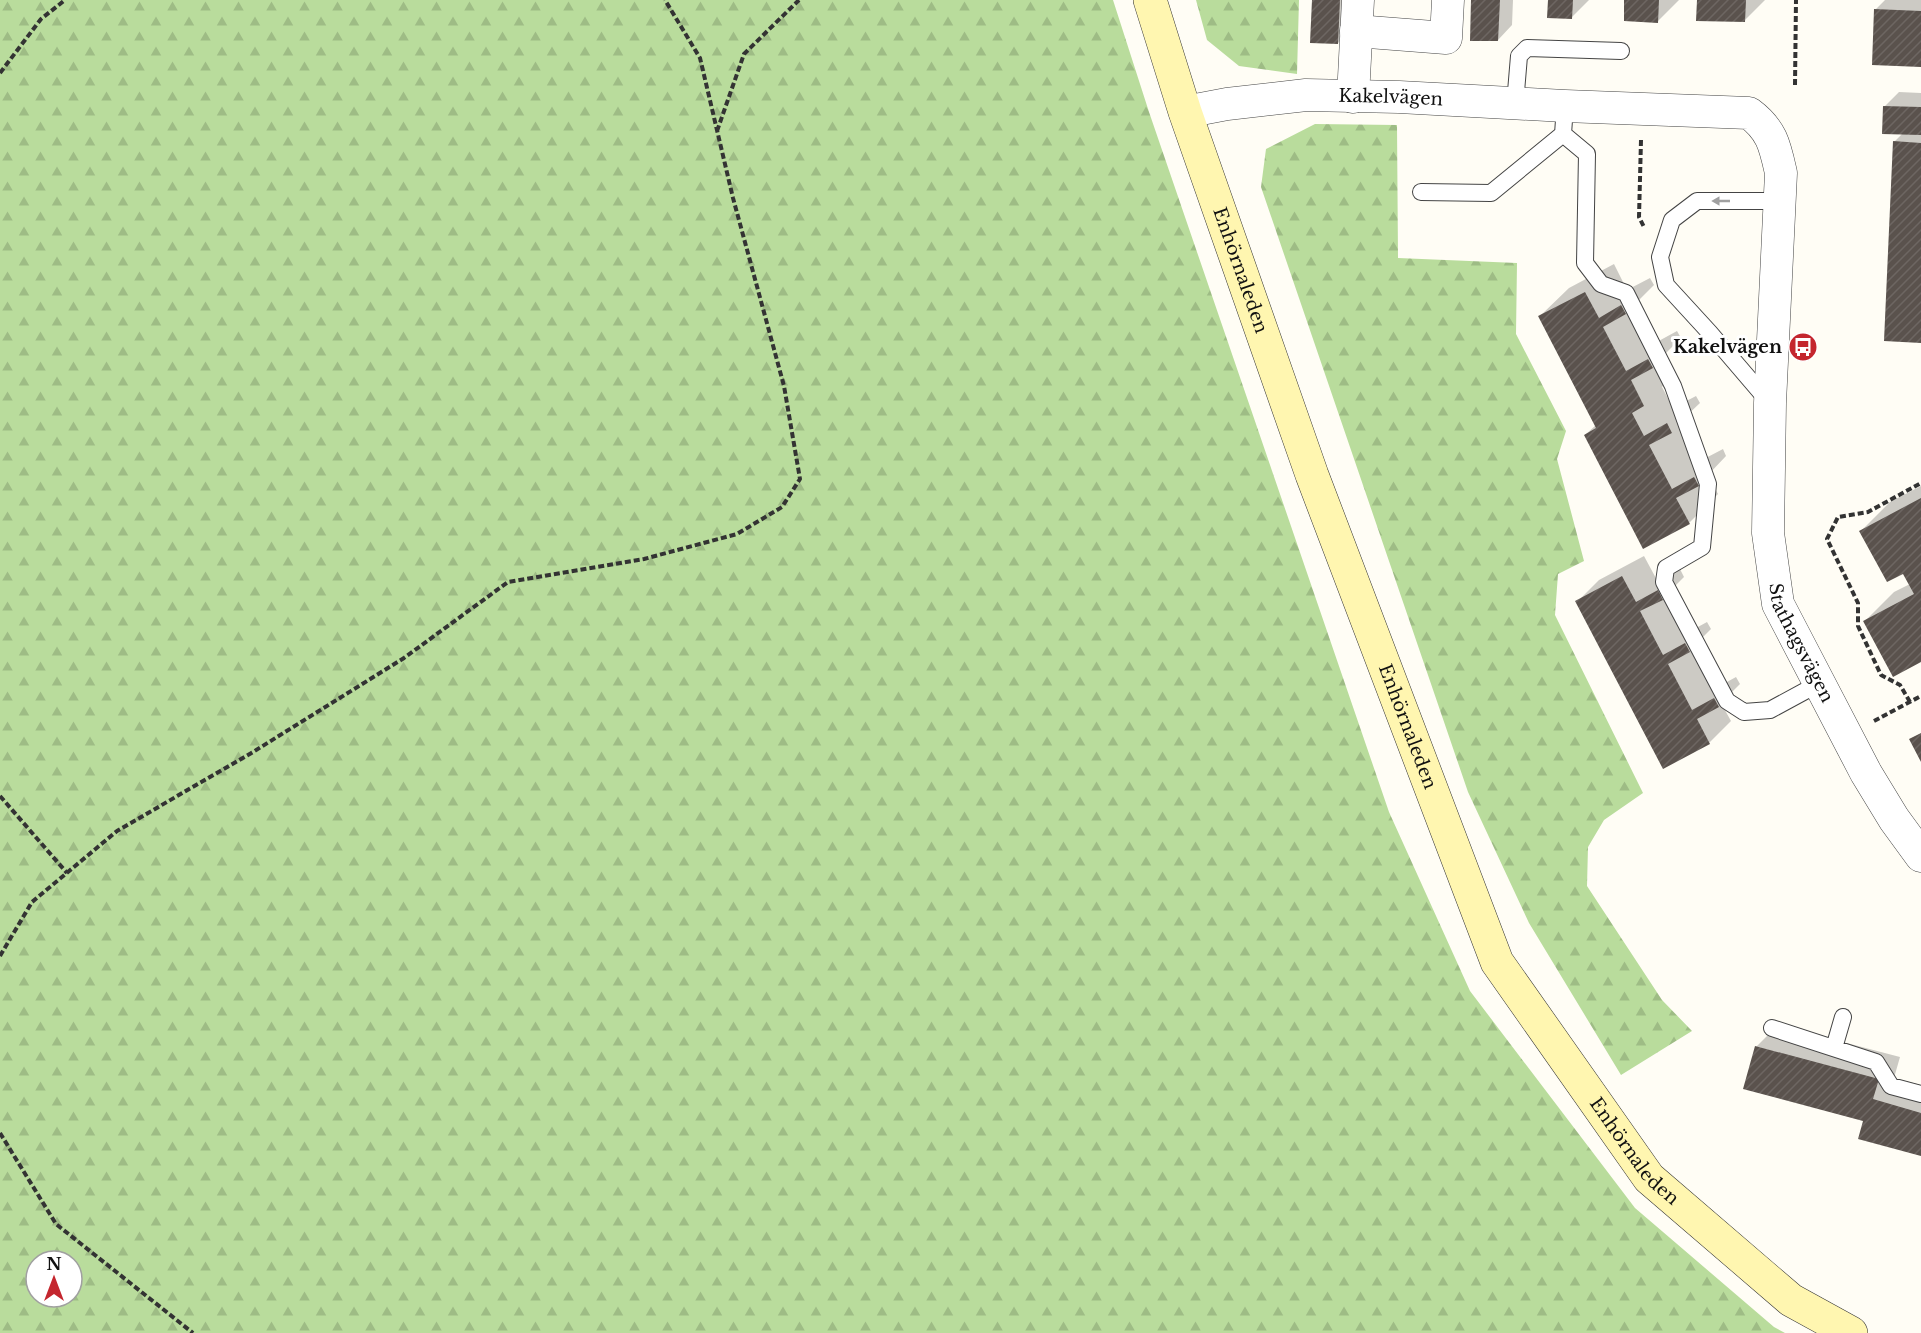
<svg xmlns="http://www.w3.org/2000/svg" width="1921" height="1333" viewBox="0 0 1921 1333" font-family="'Libre Baskerville',serif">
<defs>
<pattern id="forest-firs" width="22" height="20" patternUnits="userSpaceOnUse" patternTransform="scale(1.5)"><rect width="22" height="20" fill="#b9dc9c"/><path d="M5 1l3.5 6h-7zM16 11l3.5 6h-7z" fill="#9ebc85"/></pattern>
<pattern id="building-hatch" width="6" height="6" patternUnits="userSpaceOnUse" patternTransform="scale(1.5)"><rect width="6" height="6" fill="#5a524d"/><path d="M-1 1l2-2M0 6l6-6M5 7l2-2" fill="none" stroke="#6d6662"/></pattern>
</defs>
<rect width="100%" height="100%" fill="#fffdf5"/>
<path fill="url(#forest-firs)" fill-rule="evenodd" d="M0,0H1113L1149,112L1389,812L1470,991L1635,1208L1774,1327L1785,1333H0ZM36,1261H72V1297H36Z
M1196,0H1299L1297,74L1239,66L1207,40Z
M1315,124L1397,125L1398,258L1517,263L1516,334L1566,431L1557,459L1584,561L1558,574L1555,615L1643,793L1604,820L1588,847L1587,886L1662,1000L1692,1031L1621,1075L1529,923L1468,792L1261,187L1266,149Z"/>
<path fill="#0003" d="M1313,0H1354L1353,28L1338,43Z
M1473,0H1513L1512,25L1498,40Z
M1549,0H1589L1571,18Z
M1626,0H1679L1658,21Z
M1698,0H1765L1744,21Z
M1885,0H1921V65L1876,9Z
M1899,92L1921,93V342L1894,142L1903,133L1884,107Z
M1614,264L1627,290L1650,278L1654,285L1635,304L1655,343L1677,331L1681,338L1662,357L1672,376L1662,387L1673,408L1696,396L1700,403L1680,422L1700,461L1723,449L1726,456L1708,475L1718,494L1689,523L1585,435L1596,425L1540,316L1569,288Z
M1921,486V660L1865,621L1894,592L1910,584L1903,572L1861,531L1890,502Z
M1644,556L1658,582L1680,569L1684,577L1665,596L1685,634L1707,622L1711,629L1692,648L1714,689L1736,677L1740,684L1721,703L1731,721L1709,743L1577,602L1599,580Z
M1778,1025L1900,1057L1894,1078L1921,1085V1155L1756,1047Z"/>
<path fill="url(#building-hatch)" d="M1312,0H1340L1338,44L1310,43Z
M1471,0H1500L1498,41H1470Z
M1548,0H1573L1572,19L1547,18Z
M1624,0H1659L1658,23L1624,21Z
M1697,0H1746L1745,22L1696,21Z
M1874,9L1921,11V67L1872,65Z
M1883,106L1921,107V135L1882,134Z
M1893,141L1921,143V343L1884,341Z
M1585,292L1599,318L1621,305L1626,314L1603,327L1626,371L1648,359L1653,368L1631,380L1644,406L1632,413L1644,436L1667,423L1672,433L1649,445L1672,489L1694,477L1699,486L1676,498L1690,524L1643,549L1584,435L1596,428L1538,316Z
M1921,498V662L1893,677L1863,621L1914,594L1903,574L1887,582L1859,531Z
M1622,576L1636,602L1658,590L1663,600L1640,611L1663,655L1685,643L1690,652L1668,664L1692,710L1714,698L1719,707L1697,719L1710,744L1663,769L1575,601Z
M1921,733V762L1909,739Z
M1755,1046L1879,1079L1873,1099L1921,1113V1156L1858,1139L1863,1121L1743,1089Z"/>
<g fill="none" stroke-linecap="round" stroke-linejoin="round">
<g stroke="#444" stroke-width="18">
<path id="lane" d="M1515,104L1519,56L1527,48L1621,51
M1565,106L1563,134L1587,154L1585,263L1601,284L1626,293L1673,386L1708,484L1702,547L1666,568L1664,582L1727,701L1744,712L1770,710L1818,684
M1421,192L1491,193L1563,134
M1769,402L1710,333L1666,285L1660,257L1672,220L1697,201H1780
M1772,1028L1876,1062L1891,1086L1921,1094
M1834,1048L1843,1017"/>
</g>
<g stroke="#444" stroke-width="33">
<g id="street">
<path d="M1356,31L1446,38L1448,0"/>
<path d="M1353,97L1358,0"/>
<path id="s1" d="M1185,112L1227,104L1306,95L1399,97L1565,106L1749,113C1772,130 1775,146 1781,173L1770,403L1768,533L1778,604L1866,773L1894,819L1921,856"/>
</g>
</g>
<g stroke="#333" stroke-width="34">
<g id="secondary">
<path id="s2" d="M1150,0L1185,112L1312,475L1497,962L1649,1178L1791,1300L1851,1333"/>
</g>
</g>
<path stroke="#333" stroke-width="4" stroke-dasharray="6 3" stroke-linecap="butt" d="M0,73L41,19L65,0
M1795,85L1796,0
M717,131L744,54L799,0
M1641,140L1639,217L1644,227
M1910,702L1900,685L1881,675L1858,626V603L1827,539L1838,517L1868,512L1921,483
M1874,721L1921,696
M0,796L67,873
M0,956L32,902L117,831L253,752L404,658L508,582L644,559L737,534L782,507L800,479L784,386L733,198L700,58L665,0
M0,1133L56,1224L193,1333"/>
<use href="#lane" stroke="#fff" stroke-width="16"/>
<use href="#street" stroke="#fff" stroke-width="32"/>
<use href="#secondary" stroke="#fff6b0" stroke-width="33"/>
</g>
<defs><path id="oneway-solid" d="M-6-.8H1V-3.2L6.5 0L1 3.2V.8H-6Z" transform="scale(1.5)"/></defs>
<use fill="#a0a0a0" href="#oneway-solid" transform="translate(1721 201) rotate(180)"/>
<defs>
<g id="bus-disc" transform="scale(1.5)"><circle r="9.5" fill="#c4262e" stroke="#fff"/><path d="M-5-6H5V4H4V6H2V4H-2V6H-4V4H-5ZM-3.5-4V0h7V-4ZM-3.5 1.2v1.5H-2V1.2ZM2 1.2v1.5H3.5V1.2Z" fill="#fff"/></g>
</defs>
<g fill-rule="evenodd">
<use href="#bus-disc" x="1803" y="347"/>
</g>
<g text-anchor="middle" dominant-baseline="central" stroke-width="6" stroke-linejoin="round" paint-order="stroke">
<g font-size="18" fill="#111" stroke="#fff">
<text stroke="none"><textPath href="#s1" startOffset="207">Kakelvägen</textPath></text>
<text stroke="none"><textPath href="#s2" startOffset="285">Enhörnaleden</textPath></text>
<text stroke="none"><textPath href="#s1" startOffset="1112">Stathagsvägen</textPath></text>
<text stroke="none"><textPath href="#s2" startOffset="771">Enhörnaleden</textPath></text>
<text stroke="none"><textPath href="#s2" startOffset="1257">Enhörnaleden</textPath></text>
</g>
<g font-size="18" font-weight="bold" fill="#111" stroke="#fff" text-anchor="end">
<text x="1782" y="347">Kakelvägen</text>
</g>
</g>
<g transform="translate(54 1279)"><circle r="28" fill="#ffffff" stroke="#a0a0a0" stroke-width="1.5"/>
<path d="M0-4.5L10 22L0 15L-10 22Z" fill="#c4262e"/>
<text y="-9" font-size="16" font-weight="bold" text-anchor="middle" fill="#111111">N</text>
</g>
</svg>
